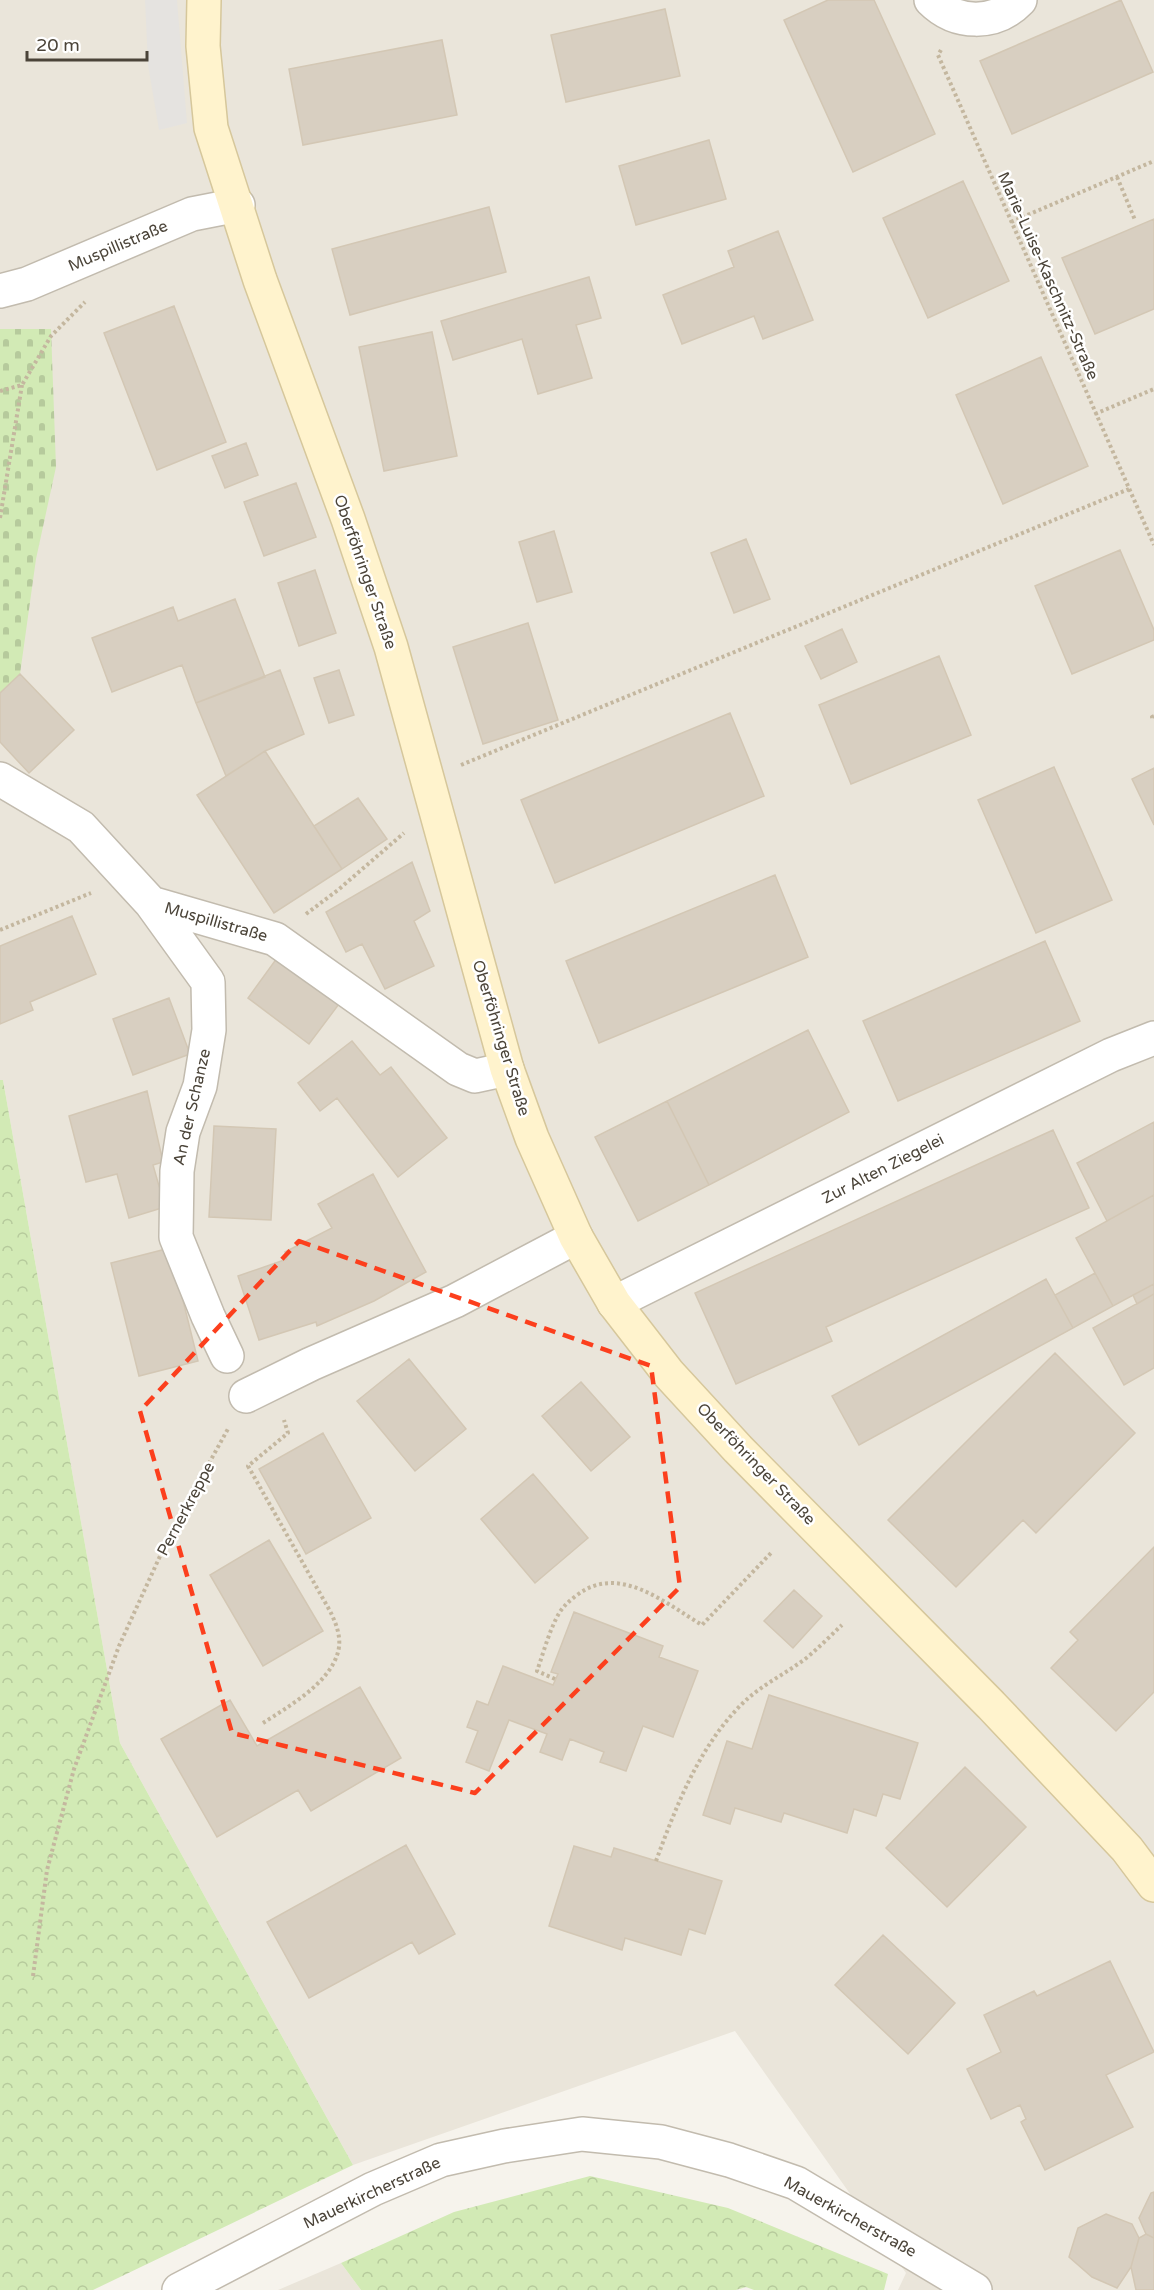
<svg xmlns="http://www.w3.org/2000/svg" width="1154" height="2290" viewBox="0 0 1154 2290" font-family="'Varela Round',sans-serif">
<defs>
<pattern id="forest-crowns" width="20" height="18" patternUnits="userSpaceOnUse" patternTransform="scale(1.5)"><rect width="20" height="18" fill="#d2eab5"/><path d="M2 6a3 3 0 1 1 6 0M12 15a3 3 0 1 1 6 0" fill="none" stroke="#b6ca9c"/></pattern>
<pattern id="cemetery-stones" width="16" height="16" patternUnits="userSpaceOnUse" patternTransform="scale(1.5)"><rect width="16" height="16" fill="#d2eab5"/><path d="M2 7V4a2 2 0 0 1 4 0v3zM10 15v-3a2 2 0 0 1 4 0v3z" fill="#b6ca9c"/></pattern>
</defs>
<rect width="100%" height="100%" fill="#f6f3ec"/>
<path fill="#eae5da" d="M0,0H1154V2290H898L906,2273L735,2031L353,2165L120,1743L3,1080H0Z
M341,2263L361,2290H278Z"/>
<path fill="url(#forest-crowns)" d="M0,1080H3L120,1743L353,2165L93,2290H0Z
M590,2176L728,2208L888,2274L884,2290H754L746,2287L736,2290H361L341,2263L454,2212Z"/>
<path fill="url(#cemetery-stones)" d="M0,329H51L56,467L36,559L20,674L0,693Z"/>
<path fill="#e5e3e0" d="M145,0H177L187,123L159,130L148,65Z"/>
<path fill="#d8cfc1" stroke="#d3c7b4" stroke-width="1.5" d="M828,0H874L935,134L853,172L784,20Z
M1121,0L1153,72L1012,134L980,61Z
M665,9L680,76L566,102L551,35Z
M442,40L457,115L303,145L289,69Z
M709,140L726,199L636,225L619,166Z
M963,181L1009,281L928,318L883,218Z
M489,207L506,272L350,315L332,249Z
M1154,219V309L1095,334L1062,258Z
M778,231L813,320L763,339L754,316L682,344L663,295L734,267L728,251Z
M589,277L601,318L576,325L592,378L538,394L522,339L453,360L441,321Z
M174,306L226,442L157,470L104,333Z
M432,332L457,456L384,471L359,347Z
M1041,357L1088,466L1003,504L956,395Z
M246,443L258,475L225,488L212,456Z
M296,483L316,537L264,556L244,502Z
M554,531L572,592L537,602L519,542Z
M746,539L770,599L734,613L711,553Z
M1120,550L1154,630V640L1072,674L1035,586Z
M315,570L336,633L299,646L278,583Z
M235,599L265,677L196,703L182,665L112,692L92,638L173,607L178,621Z
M528,623L558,720L483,744L453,647Z
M842,629L857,662L821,679L805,646Z
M939,656L971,735L851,784L819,705Z
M280,670L304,734L265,751L226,776L196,703Z
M339,670L354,715L329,723L314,678Z
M20,674L74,730L29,773L0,742V693Z
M730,713L764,796L555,883L521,800Z
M265,751L342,869L274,913L197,795Z
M1054,767L1112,900L1036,933L978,800Z
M1154,768V825L1132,779Z
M358,798L387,839L342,869L314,826Z
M412,862L430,911L414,921L434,966L385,989L362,944L346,952L326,912Z
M775,875L808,957L599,1043L566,961Z
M72,916L96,974L30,1002L33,1010L0,1024V946Z
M1045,941L1080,1021L898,1101L863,1021Z
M277,958L339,1004L309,1044L248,998Z
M169,998L190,1054L133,1075L113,1019Z
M808,1030L849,1112L709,1185L667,1101Z
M352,1041L380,1075L391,1067L447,1138L398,1177L337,1098L320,1111L298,1083Z
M147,1091L163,1162L153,1165L165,1207L129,1218L117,1174L86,1182L69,1116Z
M667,1101L709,1185L638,1221L595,1137Z
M1154,1122V1195L1107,1221L1077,1163Z
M214,1126L276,1129L271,1220L209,1217Z
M1053,1130L1089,1208L826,1327L832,1341L736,1384L695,1293Z
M373,1174L426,1272L374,1301L317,1326L316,1322L259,1340L238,1276L287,1259L285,1252L332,1228L318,1204Z
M1154,1195V1284L1113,1306L1076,1238Z
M170,1248L198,1361L139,1376L111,1263Z
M1095,1273L1113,1306L1073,1328L1055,1295Z
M1046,1279L1073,1328L859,1445L832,1396Z
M1154,1284V1294L1137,1304L1133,1295Z
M1154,1294V1368L1124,1385L1093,1328Z
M1055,1353L1135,1433L1036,1533L1023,1520L956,1587L888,1520Z
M409,1359L466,1429L415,1471L357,1401Z
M581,1382L630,1437L591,1471L542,1416Z
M323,1433L371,1518L306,1554L259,1469Z
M533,1474L588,1538L535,1583L481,1519Z
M269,1540L323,1631L263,1666L210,1575Z
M1154,1547V1692L1116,1731L1051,1668L1078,1640L1070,1632Z
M794,1590L822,1616L793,1648L764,1621Z
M574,1612L663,1646L659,1657L698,1671L673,1737L643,1726L626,1771L600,1762L604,1752L570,1739L562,1760L540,1752L547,1734L509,1720L489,1771L466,1762L478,1731L467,1727L477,1701L488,1705L503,1666L553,1685L558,1674L551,1672Z
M360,1687L401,1758L311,1811L298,1790L217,1837L161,1739L230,1700L257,1746Z
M769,1695L918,1743L900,1799L883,1794L876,1816L854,1809L847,1833L784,1813L781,1822L735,1808L730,1824L703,1815L727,1741L752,1749Z
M965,1767L1026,1827L947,1907L886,1848Z
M406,1845L455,1934L419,1954L412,1942L309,1998L267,1922Z
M574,1846L611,1857L614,1848L722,1881L705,1934L689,1929L681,1955L625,1938L622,1950L549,1926Z
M883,1935L955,2003L908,2054L835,1985Z
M1110,1961L1154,2052L1106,2075L1133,2127L1045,2170L1021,2122L1026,2119L1020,2105L991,2119L967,2069L1001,2052L984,2015L1034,1991L1037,1996Z
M1154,2192V2238L1146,2234L1139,2218L1151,2193Z
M1106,2214L1132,2224L1139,2238L1131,2267L1117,2288L1092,2277L1069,2257L1078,2228Z
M1146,2234L1154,2238V2290H1136L1131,2267L1139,2238Z"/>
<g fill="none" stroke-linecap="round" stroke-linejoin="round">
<g stroke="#c2bbae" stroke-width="36">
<path id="street" d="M931,0C956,25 995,26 1020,0
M0,291L27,284L192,214L238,205
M0,779L81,827L151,903L275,939L458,1069L475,1076L507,1069
M151,903L208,982L209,1030L200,1086L183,1132L177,1171L176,1237L208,1316L227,1356
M614,1303L1111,1055L1154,1038
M246,1396L311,1364L455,1301L576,1237
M179,2290L373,2189L441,2160L504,2146L582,2134L661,2142L729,2160L796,2183L975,2290"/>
</g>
<g stroke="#d6c79b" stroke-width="36">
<path id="secondary" d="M204,0L203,46L211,128L260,280L348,519L391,647L507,1069L532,1138L576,1237L614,1303L669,1374L738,1449L991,1705L1127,1849L1154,1885"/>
</g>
<path stroke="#c4b79f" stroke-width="4" stroke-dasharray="3 3" stroke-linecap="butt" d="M941,50L938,55L1154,545
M1117,177L1135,220
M1011,222L1154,161
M0,391L22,385L51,336L85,302
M1095,414L1154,389
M0,518L22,385
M1154,716L1152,717L1154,720
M461,765L1129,489
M306,914L338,890L404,833
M0,930L91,893
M555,1679L537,1671C543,1654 548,1635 556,1619C561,1608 568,1602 577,1595C619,1563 665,1603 702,1625L771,1553
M263,1723C288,1707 330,1683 338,1652C342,1638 336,1623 330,1611L248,1466L288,1433L284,1420
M656,1861C677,1804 700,1744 745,1701C762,1685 785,1674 805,1659C818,1649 830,1636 842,1625
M33,1976L47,1870L74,1769L119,1646L171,1532L229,1427"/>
<use href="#street" stroke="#fff" stroke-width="33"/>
<use href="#secondary" stroke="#fff3cd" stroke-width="33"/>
</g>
<path fill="none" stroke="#fc3f1d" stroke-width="4.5" stroke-dasharray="12 8" stroke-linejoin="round" d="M299,1241L651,1366L680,1587L475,1793L232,1733L140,1411Z"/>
<g text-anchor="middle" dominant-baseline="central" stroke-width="5" stroke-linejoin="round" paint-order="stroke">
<g font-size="16" fill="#4b4439" stroke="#fff">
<text transform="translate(118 246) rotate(-23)">Muspillistraße</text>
<text transform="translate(1048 276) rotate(66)">Marie-Luise-Kaschnitz-Straße</text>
<text transform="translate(365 572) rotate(71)">Oberföhringer Straße</text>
<text transform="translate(216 922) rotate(16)">Muspillistraße</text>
<text transform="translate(501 1038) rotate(73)">Oberföhringer Straße</text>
<text transform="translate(192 1107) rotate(-77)">An der Schanze</text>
<text transform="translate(883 1169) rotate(-27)">Zur Alten Ziegelei</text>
<text transform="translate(756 1464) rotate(46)">Oberföhringer Straße</text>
<text transform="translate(186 1509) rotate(-62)">Pernerkreppe</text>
<text transform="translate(372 2193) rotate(-25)">Mauerkircherstraße</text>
<text transform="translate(850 2217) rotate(29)">Mauerkircherstraße</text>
</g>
</g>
<path d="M27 51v9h120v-9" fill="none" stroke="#4b4439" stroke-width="3"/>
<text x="36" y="51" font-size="18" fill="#4b4439" stroke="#ffffff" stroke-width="4.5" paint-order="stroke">20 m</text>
</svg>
